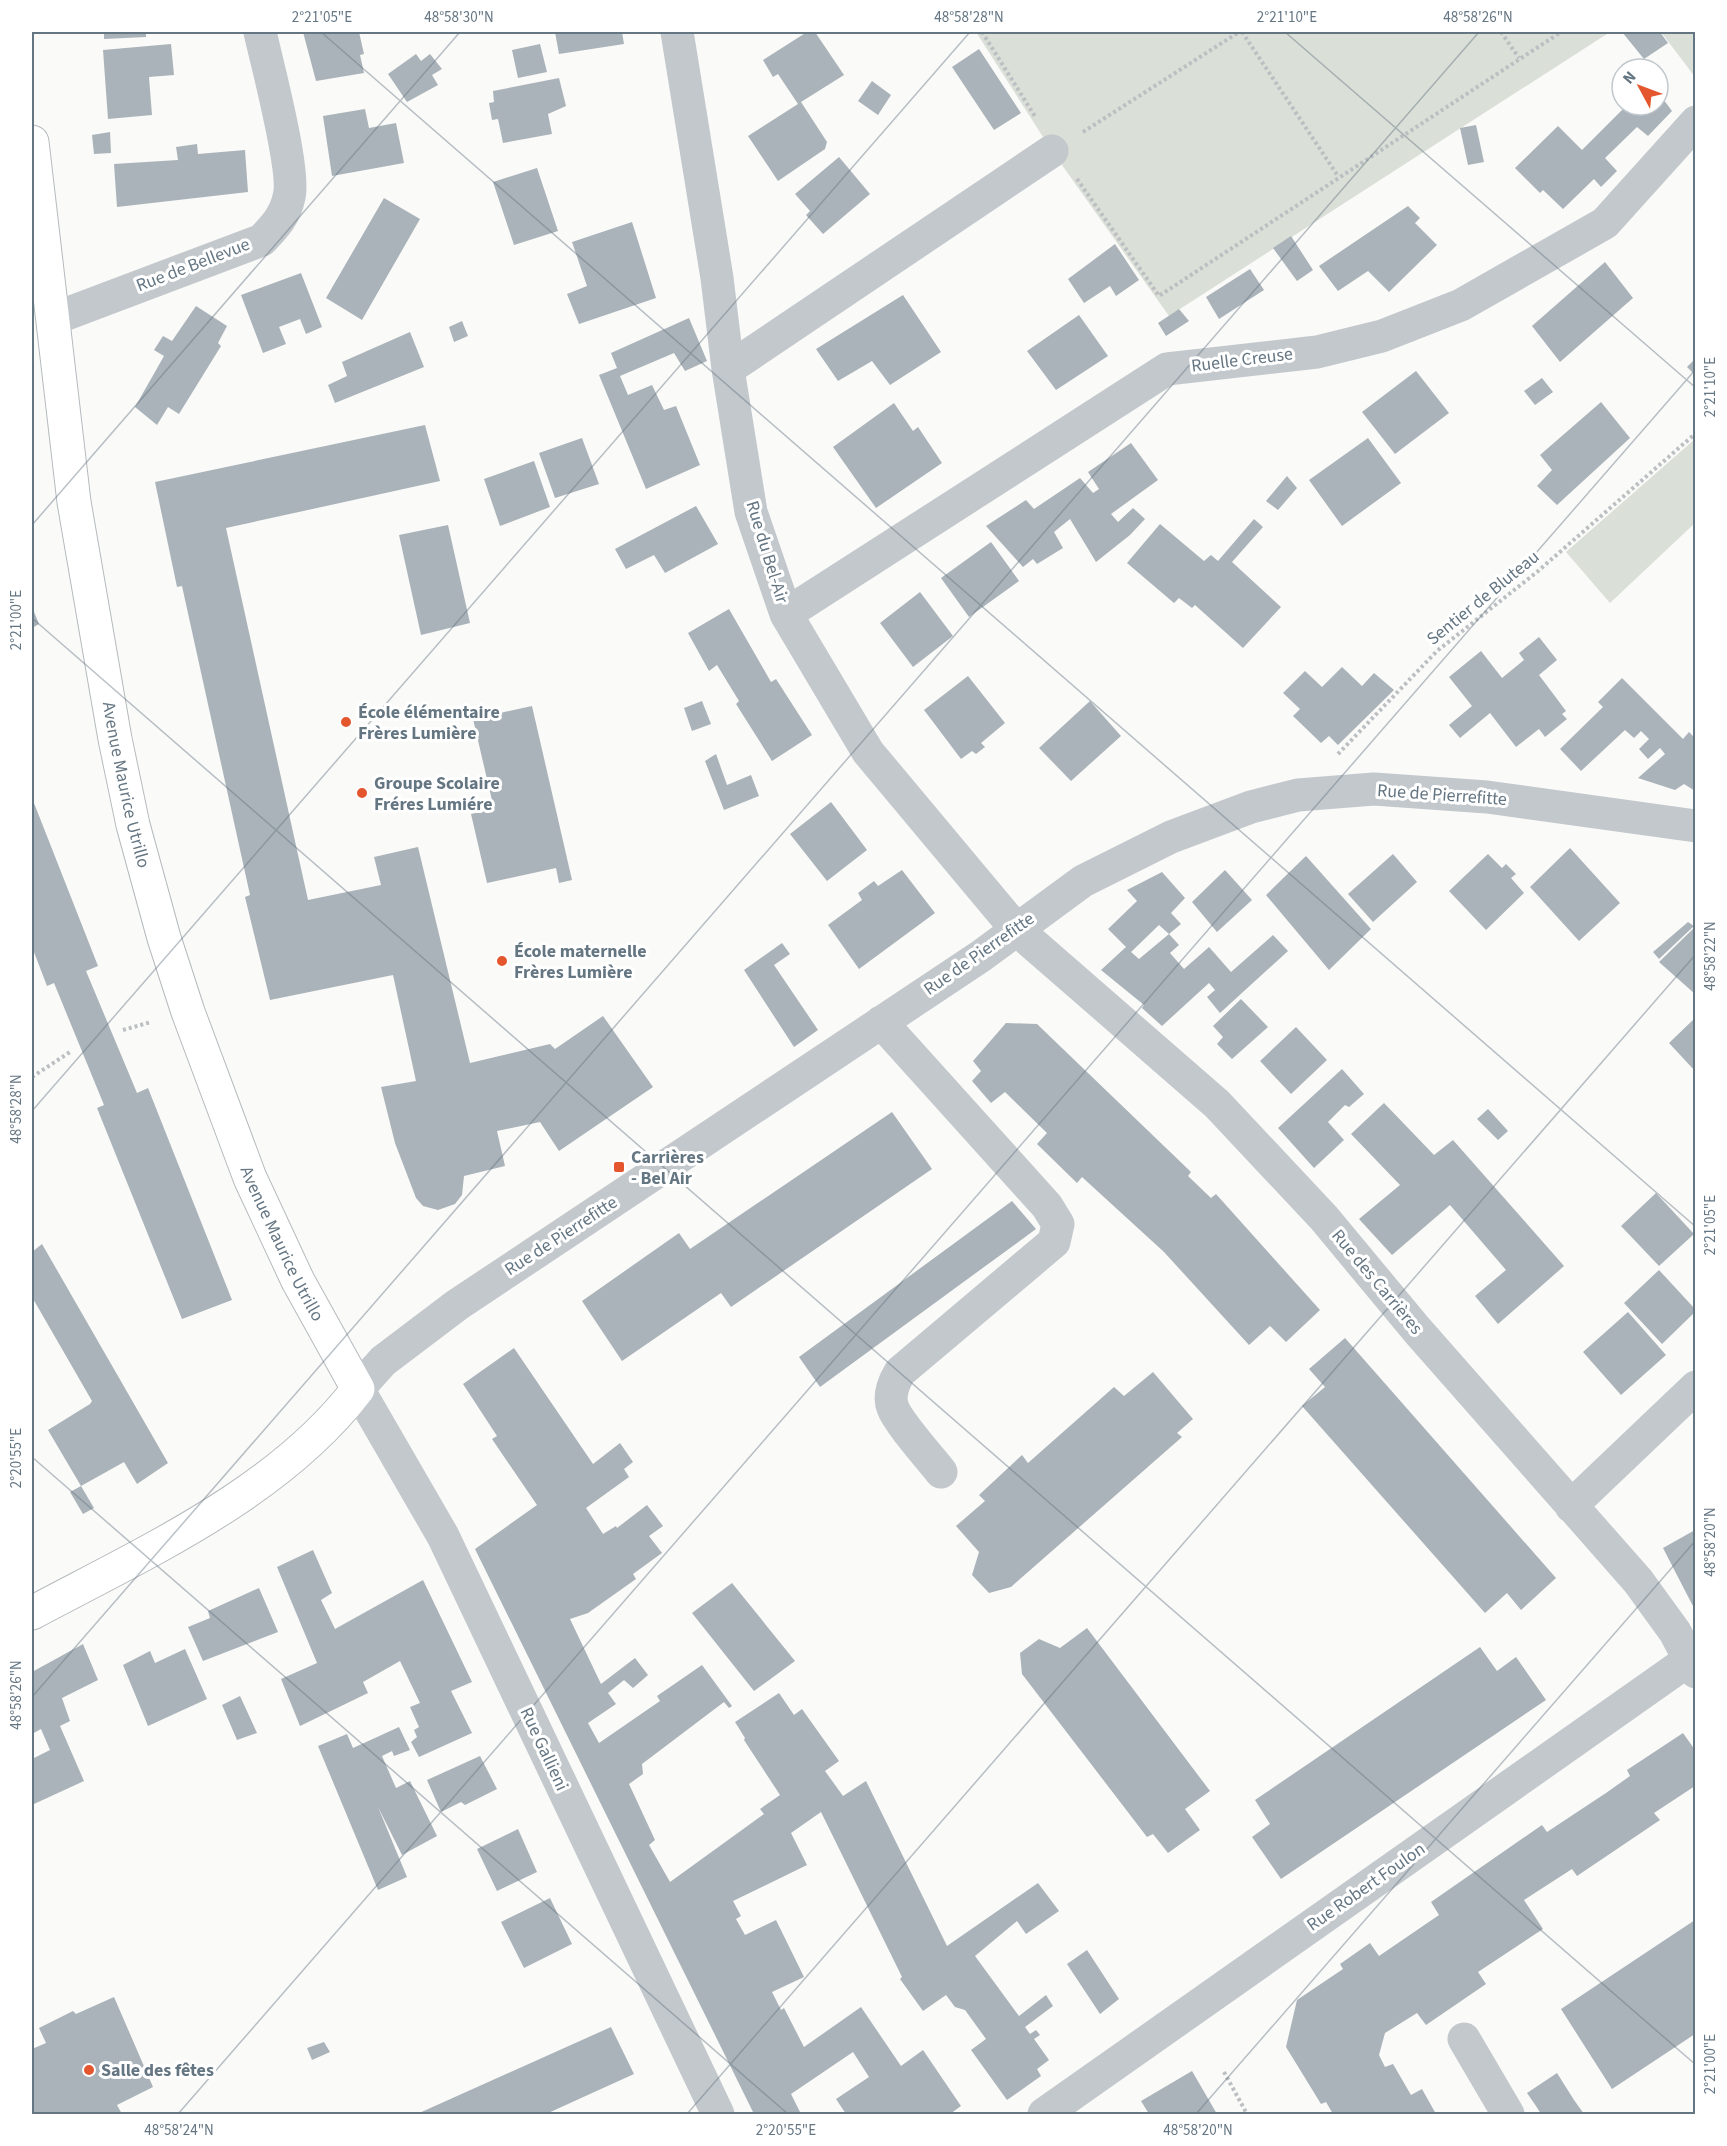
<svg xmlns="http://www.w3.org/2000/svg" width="1727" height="2146" viewBox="0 0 1727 2146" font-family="'Source Sans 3',sans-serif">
<rect width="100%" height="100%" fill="#fafaf8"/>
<path fill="#dadfd7" d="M976,32H1610L1169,316L1052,151Z
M1661,32H1695V78V77Z
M1695,439V523L1610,603L1566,552Z"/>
<path fill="#aab3b9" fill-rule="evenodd" d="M104,32H146V37L104,39Z
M303,32H359L364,54L360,55L364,73L316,81Z
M555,32H622L624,44L559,54Z
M807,32H815L844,75L801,102L827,142L825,149L778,181L748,136L798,104L778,74L773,77L763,60Z
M1622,32H1660L1668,43L1644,59Z
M171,44L174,75L149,77L152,115L108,119L103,50Z
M540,44L547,72L518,78L512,50Z
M979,49L1021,113L994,130L952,67Z
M416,54L421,61L430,54L442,69L432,75L438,85L407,102L388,74Z
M559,78L566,106L548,114L552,134L503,143L498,119L492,120L489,103L494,102L493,91Z
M872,81L891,95L878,115L858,101Z
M1658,92L1672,111L1648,136L1637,127L1605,158L1617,171L1601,187L1594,179L1563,209L1543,190L1540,193L1515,168L1558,126L1582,150L1627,105H1658Z
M365,109L369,128L396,123L404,163L332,176L323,116Z
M1476,125L1484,162L1468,165L1460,128Z
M110,132L111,153L94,154L92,135Z
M197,144L198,154L245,150L248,192L117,207L114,164L178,160L176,147Z
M839,157L870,194L823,234L806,215L810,211L795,194Z
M537,168L558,231L514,245L493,182Z
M384,198L420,219L362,320L326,298Z
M1408,206L1420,218L1415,223L1437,245L1389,292L1368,271L1338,291L1319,266Z
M632,222L656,298L579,324L567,294L587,286L572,242Z
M1291,236L1313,270L1297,281L1273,248Z
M1115,244L1139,280L1116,296L1110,286L1084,303L1068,279Z
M1605,262L1633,298L1560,362L1532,326Z
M1250,269L1264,290L1219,319L1206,297Z
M301,273L322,327L306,334L300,319L279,327L286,344L263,353L241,295Z
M903,295L941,352L890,385L872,361L838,381L816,349Z
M196,306L227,326L218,343L221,346L179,414L168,407L157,425L135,407L164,356L154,350L163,336L172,341Z
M1179,309L1189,321L1166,336L1158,323Z
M1079,315L1108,356L1056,390L1027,351Z
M689,318L707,361L685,371L674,353L620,376L628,395L652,385L664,410L676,406L700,465L646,489L599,375L617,368L611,353Z
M462,321L468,336L454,342L449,327Z
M410,332L424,367L335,403L328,385L347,376L342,362Z
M1695,359V375L1687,367Z
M1416,371L1449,413L1395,454L1362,412Z
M1542,378L1553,392L1535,405L1524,391Z
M1601,402L1630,438L1557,505L1537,486L1552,470L1540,455Z
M894,403L913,431L918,427L942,463L876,508L833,447Z
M425,425L440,481L226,528L308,900L381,885L374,857L418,847L470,1063L550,1044L555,1049L603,1016L653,1087L559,1151L540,1122L497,1131L505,1166L464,1176L462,1195L455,1204L438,1210L423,1206L416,1198L395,1143L381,1087L416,1081L393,975L270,1000L245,897L250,895L182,586L177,587L155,482Z
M582,438L599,484L555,498L539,453Z
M1368,438L1401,483L1342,526L1309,480Z
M1131,443L1158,480L1111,514L1118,522L1133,508L1145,519L1130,535L1096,562L1070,519L1054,532L1063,548L1037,564L1033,559L1023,567L986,526L1026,500L1034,509L1080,478L1093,493L1099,489L1088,472Z
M534,461L550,507L500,526L484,479Z
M1287,476L1297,488L1278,510L1266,501Z
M696,506L718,544L665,573L654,555L626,569L615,549Z
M1254,519L1263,527L1232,562L1281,607L1243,648L1195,605L1192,608L1179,598L1174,603L1127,563L1160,524L1204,561L1211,555L1218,561Z
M448,525L470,623L421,635L399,535Z
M991,542L1019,581L969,617L941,578Z
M920,592L953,636L913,667L880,623Z
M32,607L39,624L32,628Z
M729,609L771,682L776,679L812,735L772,761L736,704L739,701L717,665L709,671L688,633Z
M1539,637L1557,660L1539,675L1566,711L1562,714L1567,719L1545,737L1539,729L1516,747L1490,713L1460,738L1449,725L1472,706L1449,677L1481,651L1502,678L1524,660L1519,653Z
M1342,667L1362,686L1374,673L1394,690L1338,745L1329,736L1321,743L1293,716L1300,709L1283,693L1305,671L1322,687Z
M968,676L1005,723L981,743L985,747L976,754L972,751L961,759L924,710Z
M1622,678L1683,739L1689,732L1695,738V791L1684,784L1675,790L1638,778L1665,754L1660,748L1648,759L1639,749L1649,739L1641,731L1634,738L1625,730L1581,771L1560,749L1603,707L1598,702Z
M702,701L711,724L692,731L684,708Z
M1090,701L1121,736L1071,781L1039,748Z
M532,706L572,880L559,883L556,868L487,883L471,814L494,809L473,719Z
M716,754L727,785L751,775L759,796L724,810L705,761Z
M32,798L98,966L86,971L137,1093L148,1088L232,1300L182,1319L97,1108L104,1105L54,983L47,986L32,947Z
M831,802L867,850L827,881L790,834Z
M1570,848L1620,903L1579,941L1530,887Z
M1393,854L1417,882L1373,922L1348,894Z
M1488,854L1502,868L1506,864L1516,874L1511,878L1524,893L1486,930L1449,891Z
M1306,856L1371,929L1329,970L1266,895Z
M902,870L935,913L859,969L828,925L862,900L858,893L874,881L878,886Z
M1225,870L1252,900L1217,932L1192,902Z
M1162,872L1185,898L1171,913L1181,924L1169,934L1179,945L1170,953L1184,969L1209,947L1231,972L1273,935L1288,951L1220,1013L1207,997L1215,990L1209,983L1162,1026L1142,1008L1144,1005L1101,970L1126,947L1108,929L1137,901L1127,890ZM1159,925L1169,934L1139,959L1131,952Z
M1688,922L1694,926L1659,959L1653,952Z
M1695,927V994L1659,962Z
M782,943L790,954L774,965L818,1030L794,1047L744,970Z
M1241,999L1268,1027L1232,1059L1217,1044L1223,1037L1213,1026Z
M1695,1018V1071L1669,1043Z
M1006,1023L1037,1024L1191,1172L1188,1176L1211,1198L1216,1194L1320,1310L1286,1342L1270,1326L1249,1345L1164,1252L1082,1177L1077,1183L1037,1144L1047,1133L1005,1092L991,1103L972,1081L981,1071L973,1061Z
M1296,1027L1327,1060L1291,1094L1260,1061Z
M1342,1069L1364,1094L1349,1107L1345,1105L1328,1122L1344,1140L1314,1168L1278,1128Z
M1384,1103L1434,1155L1453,1140L1564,1266L1498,1324L1475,1296L1506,1270L1450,1205L1392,1255L1359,1219L1400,1185L1351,1134Z
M1488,1109L1508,1131L1498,1140L1477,1119Z
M892,1112L932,1169L731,1307L721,1293L622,1361L582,1301L679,1233L690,1249Z
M1656,1193L1694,1234L1659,1266L1621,1226Z
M1012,1201L1036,1229L820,1387L799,1357Z
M42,1244L168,1463L137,1484L124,1462L81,1486L94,1508L83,1514L70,1492L81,1486L48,1430L90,1404L92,1401L32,1297V1252Z
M1659,1270L1695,1309V1312L1662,1344L1624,1303Z
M1628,1312L1666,1355L1621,1395L1583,1352Z
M1345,1338L1556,1578L1521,1610L1507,1593L1485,1613L1302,1406L1325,1387L1309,1369Z
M514,1348L593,1464L620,1443L633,1462L624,1469L629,1477L586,1508L603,1534L616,1526L617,1528L647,1505L663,1526L649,1536L662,1553L633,1574L636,1579L588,1613L570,1619L601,1684L635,1658L648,1675L633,1688L624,1680L608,1693L616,1704L588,1723L599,1743L660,1701L657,1696L702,1665L732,1706L729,1708L724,1702L642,1764L643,1774L629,1784L655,1840L649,1845L670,1882L764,1814L760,1809L780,1795L744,1740L745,1738L735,1722L779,1693L794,1715L802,1709L839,1761L825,1771L843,1796L866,1781L947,1946L1038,1883L1059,1911L1026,1934L1017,1921L975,1956L1019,2016L1046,1995L1053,2006L1025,2027L1030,2034L1036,2030L1040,2035L1034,2039L1049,2060L1037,2069L1041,2076L1007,2100L971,2050L986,2039L965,2010L955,2007L946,1995L923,2011L900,1979L902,1977L821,1812L791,1833L807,1865L733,1901L741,1916L736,1919L745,1935L776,1920L804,1977L772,1992L781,2010L784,2008L804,2047L861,2007L901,2066L923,2050L961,2106L950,2114H846L836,2099L869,2077L853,2052L791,2094L801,2114H754L475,1549L537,1505L492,1439L497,1436L463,1384Z
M1153,1372L1193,1419L1177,1433L1182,1437L1011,1587L989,1593L972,1575L979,1552L956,1526L985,1501L979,1495L1022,1455L1028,1463L1114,1387L1124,1396Z
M1695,1530V1610L1663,1548Z
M313,1550L332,1593L321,1600L335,1629L423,1580L472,1682L451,1691L472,1733L419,1757L411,1742L417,1737L414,1730L419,1727L410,1707L420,1703L400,1661L363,1682L368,1693L300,1726L281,1679L317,1663L277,1567Z
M732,1583L795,1661L754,1691L692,1613Z
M259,1588L278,1632L203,1661L188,1627L210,1618L208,1611Z
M1087,1628L1210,1791L1185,1809L1200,1830L1168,1853L1153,1834L1147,1837L1022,1674L1020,1653L1039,1639L1060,1648Z
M83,1644L98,1680L62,1698L70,1721L60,1726L84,1781L34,1804L32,1759L50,1750L41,1729L32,1734V1672Z
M1480,1647L1497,1671L1516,1657L1546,1700L1281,1879L1252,1837L1270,1824L1255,1800Z
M185,1649L207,1699L148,1726L123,1665L150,1651L155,1663Z
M240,1696L257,1733L237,1740L222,1705Z
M399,1727L410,1750L394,1756L392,1751L382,1756L396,1788L410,1781L437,1836L402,1855L378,1807L407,1877L378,1890L318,1746L347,1734L353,1748Z
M1683,1733L1695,1750V1786L1654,1813L1660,1820L1577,1876L1572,1869L1524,1900L1543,1929L1478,1972L1486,1984L1426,2025L1417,2013L1385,2033L1379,2055L1385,2067L1393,2064L1411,2095L1422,2089L1436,2114H1333L1326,2102L1321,2104L1286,2047L1297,2000L1343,1969L1340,1964L1370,1943L1379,1956L1439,1915L1431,1902L1542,1825L1547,1832L1606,1793L1630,1776L1627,1770Z
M480,1756L497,1789L465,1805L461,1802L441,1812L427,1780Z
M518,1829L537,1872L497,1891L477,1849Z
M550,1898L572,1944L524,1968L501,1922Z
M1695,1920V2034L1612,2089L1561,2009Z
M1087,1950L1119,1999L1100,2014L1067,1964Z
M114,1997L153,2087L117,2105L122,2114H32V2049L46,2043L39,2028L73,2011L76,2014Z
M611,2027L634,2074L546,2114H417Z
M324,2042L330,2052L312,2060L307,2048Z
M1192,2071L1217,2114H1149L1141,2101Z
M1557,2073L1574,2100L1584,2114H1541L1536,2106L1527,2093Z"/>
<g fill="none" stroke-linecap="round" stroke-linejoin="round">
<g stroke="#b5babe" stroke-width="35">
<g id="major">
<path id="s1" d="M32,142L74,502L115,739L133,825L164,938L188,1012L250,1178L298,1281L358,1389C279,1493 144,1553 32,1613"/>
</g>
</g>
<path stroke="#bbbfc2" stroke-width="4" stroke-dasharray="3 3" stroke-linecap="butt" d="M982,32L1036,118
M1242,32L1338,176
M1501,32L1519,58
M1083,132L1239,32
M1077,179L1159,296L1561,32
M1338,754L1437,651L1537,572L1696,433
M123,1030L151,1022
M32,1077L70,1052
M1224,2072L1247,2114"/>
<path stroke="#c3c8cc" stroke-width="33" d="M677,32L717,278L728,369L751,512L786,614L868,752L1016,929L1217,1104L1324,1218L1417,1330L1638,1581L1675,1632L1696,1672
M53,319L262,240C275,226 285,216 289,197C296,172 267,63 260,32
M728,369L1052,151
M786,614L1167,369L1317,352L1382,336L1461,305L1605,223L1696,122
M881,1022L1047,1206L1058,1224L1054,1242L900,1372C894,1382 888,1396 893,1408C898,1422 930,1458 941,1472
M1571,1506L1696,1387
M1464,2039L1508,2114
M718,2114L443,1536L358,1389L383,1361L457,1305L981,956L1083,881L1171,837L1251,807L1298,795L1374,789L1487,797L1696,826
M1044,2114L1689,1660"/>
<use href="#major" stroke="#fff" stroke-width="33"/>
</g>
<path fill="none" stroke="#657683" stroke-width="1.5" stroke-opacity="0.45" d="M321,32L1696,1227M1285,32L1696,388M32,525L460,32M32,618L1696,2065M32,1111L970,32M32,1457L788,2114M32,1697L1479,32M178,2114L1696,369M687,2114L1696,954M1196,2114L1696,1540"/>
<g fill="#e4572e" stroke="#fff" stroke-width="2">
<circle cx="346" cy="722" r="6"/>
<circle cx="362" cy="793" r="6"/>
<circle cx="502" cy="961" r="6"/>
<rect x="613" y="1161" width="12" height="12" rx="3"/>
<circle cx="89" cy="2070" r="6"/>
</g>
<g text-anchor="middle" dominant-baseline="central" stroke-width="6" stroke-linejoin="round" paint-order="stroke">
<g font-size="18" fill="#657683" stroke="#fff">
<text transform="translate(193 265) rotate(-21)">Rue de Bellevue</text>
<text transform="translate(1242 360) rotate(-7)">Ruelle Creuse</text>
<text transform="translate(767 552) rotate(73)">Rue du Bel-Air</text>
<text transform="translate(1483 598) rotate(-39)">Sentier de Bluteau</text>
<text stroke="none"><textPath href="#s1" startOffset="650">Avenue Maurice Utrillo</textPath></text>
<text transform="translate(1442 795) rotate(4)">Rue de Pierrefitte</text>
<text transform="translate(979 954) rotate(-35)">Rue de Pierrefitte</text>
<text transform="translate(561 1236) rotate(-33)">Rue de Pierrefitte</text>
<text stroke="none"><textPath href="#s1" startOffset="1136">Avenue Maurice Utrillo</textPath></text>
<text transform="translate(1377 1282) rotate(50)">Rue des Carrières</text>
<text transform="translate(544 1749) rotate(65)">Rue Gallieni</text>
<text transform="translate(1366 1887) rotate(-35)">Rue Robert Foulon</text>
</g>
<g font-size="18" font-weight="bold" fill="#657683" stroke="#fff" text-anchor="start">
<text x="358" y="712">École élémentaire<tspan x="358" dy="21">Frères Lumière</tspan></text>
<text x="374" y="783">Groupe Scolaire<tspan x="374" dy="21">Fréres Lumiére</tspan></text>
<text x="514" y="951">École maternelle<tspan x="514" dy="21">Frères Lumière</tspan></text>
<text x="631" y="1157">Carrières<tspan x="631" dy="21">- Bel Air</tspan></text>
<text x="101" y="2070">Salle des fêtes</text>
</g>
</g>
<rect width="1727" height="2146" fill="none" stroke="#ffffff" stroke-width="66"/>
<g transform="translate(1640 87) rotate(311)"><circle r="28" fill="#ffffff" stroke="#c1c8cd" stroke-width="1.5"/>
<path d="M0-4.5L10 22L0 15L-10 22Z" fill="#e4572e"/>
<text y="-9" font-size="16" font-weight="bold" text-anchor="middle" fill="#657683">N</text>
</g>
<rect x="33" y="33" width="1661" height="2080" fill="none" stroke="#657683" stroke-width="2"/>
<g font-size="15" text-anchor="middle" fill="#657683">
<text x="322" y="22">2°21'05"E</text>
<text x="459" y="22">48°58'30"N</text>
<text x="969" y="22">48°58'28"N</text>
<text x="1287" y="22">2°21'10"E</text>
<text x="1478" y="22">48°58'26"N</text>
<text transform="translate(1710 387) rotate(-90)" y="5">2°21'10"E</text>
<text transform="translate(16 620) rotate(-90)" y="5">2°21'00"E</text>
<text transform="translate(1710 956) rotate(-90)" y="5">48°58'22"N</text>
<text transform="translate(16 1109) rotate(-90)" y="5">48°58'28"N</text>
<text transform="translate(1710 1225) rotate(-90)" y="5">2°21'05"E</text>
<text transform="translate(16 1458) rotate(-90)" y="5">2°20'55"E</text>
<text transform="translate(1710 1542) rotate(-90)" y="5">48°58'20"N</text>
<text transform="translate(16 1695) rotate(-90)" y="5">48°58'26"N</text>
<text transform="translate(1710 2064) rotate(-90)" y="5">2°21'00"E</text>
<text x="179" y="2135">48°58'24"N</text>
<text x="786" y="2135">2°20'55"E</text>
<text x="1198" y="2135">48°58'20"N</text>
</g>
</svg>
